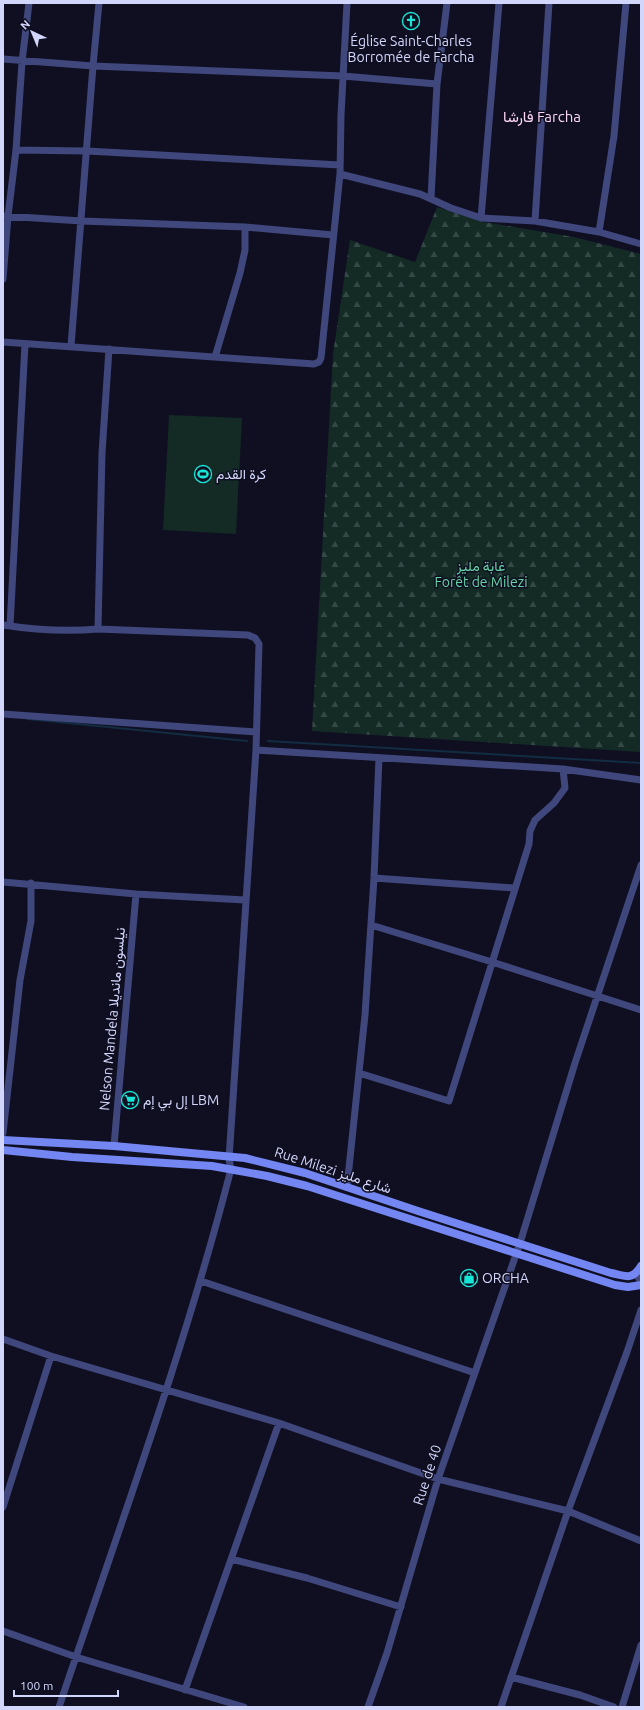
<svg xmlns="http://www.w3.org/2000/svg" width="644" height="1710" viewBox="0 0 644 1710" font-family="Ubuntu,Vazirmatn,sans-serif">
<defs>
<pattern id="forest-firs" width="22" height="20" patternUnits="userSpaceOnUse"><rect width="22" height="20" fill="#132a25"/><path d="M5 1l3.5 6h-7zM16 11l3.5 6h-7z" fill="#344846"/></pattern>
</defs>
<rect width="100%" height="100%" fill="#0f0f21"/>
<path fill="url(#forest-firs)" d="M437,207L484,222L574,237L641,254V752L312,731L333,354L350,240L415,262Z"/>
<path fill="#132a25" d="M169,415L242,418L236,534L163,530Z"/>
<g fill="none" stroke-linecap="round" stroke-linejoin="round">
<path stroke="#122d42" stroke-width="2" d="M28,719L247,741
M268,741L641,763"/>
<path stroke="#3f477c" stroke-width="7" d="M3,59L93,66L343,76L437,84
M16,150L87,151L340,165
M340,174L420,194L451,208L481,218L535,221L599,232L641,244
M431,198L437,84L447,3
M3,216L82,221L245,227L333,235
M481,218L499,3
M535,221L549,3
M599,232L614,136L626,3
M3,279L8,216L16,150L22,62L29,3
M3,342L314,364L319,362L321,358L340,174L341,115L347,3
M71,346L93,66L99,3
M215,357L240,273L245,250V227
M3,625C35,630 66,632 98,629L248,635L255,638L259,644L256,750L229,1159L231,1169C184,1352 119,1528 59,1707
M10,626L25,344
M98,629L102,453L109,349
M3,714L256,732
M256,750L563,769L641,780
M374,878L514,888
M3,882L136,894L245,900
M371,925L492,962L641,1010
M359,1073L449,1101L529,844L530,831L535,820L554,803L565,788L563,769
M3,1133L20,980L31,921V883
M114,1146L136,894
M347,1187L365,1015L374,878L379,758
M636,1274L641,1282
M201,1281L475,1373
M3,1339L51,1356L279,1423L438,1479L568,1511L641,1541
M3,1507L51,1356
M231,1559L307,1578L401,1607
M3,1631L76,1657L244,1707
M511,1677L580,1695L614,1707
M185,1690L279,1423
M368,1707L387,1653L438,1479L520,1243L575,1063L641,865
M501,1707L568,1511L627,1352L641,1310
M622,1707L641,1645"/>
<path stroke="#7386f2" stroke-width="8" d="M3,1140L114,1146L245,1158L305,1173L418,1211L611,1273C625,1276 632,1281 641,1266
M3,1150L72,1157L212,1166L267,1176L307,1186L615,1285L628,1287L641,1285"/>
</g>
<defs>
<g id="church-ring" transform="scale(0.9)"><circle r="9.5" fill="#0f0f21" stroke="#15e6d6" stroke-width="1.5"/><path d="M-1.2-6h2.4v3.5h3.3v2.4h-3.3V6h-2.4V-.1h-3.3v-2.4h3.3Z" fill="#15e6d6"/></g>
<g id="stadium-ring" transform="scale(0.9)"><circle r="9.5" fill="#0f0f21" stroke="#15e6d6" stroke-width="1.5"/><path d="M0-5a6.5 5 0 1 0 0 10a6.5 5 0 1 0 0-10ZM-3.5-1.8h7v3.6h-7Z" fill="#15e6d6"/></g>
<g id="supermarket-ring" transform="scale(0.9)"><circle r="9.5" fill="#0f0f21" stroke="#15e6d6" stroke-width="1.5"/><path d="M-6-5.5h2.5l.6 2H6L4.5 2H-2.5L-4.4-4H-6ZM-1.5 3.2a1.3 1.3 0 1 0 .1 0ZM3 3.2a1.3 1.3 0 1 0 .1 0Z" fill="#15e6d6"/></g>
<g id="shop-ring" transform="scale(0.9)"><circle r="9.5" fill="#0f0f21" stroke="#15e6d6" stroke-width="1.5"/><path d="M-5-2.5h2.3a2.7 3.5 0 0 1 5.4 0H5L5.5 6h-11ZM-1.5-2.5h3a1.5 2.3 0 0 0-3 0Z" fill="#15e6d6"/></g>
</defs>
<g fill-rule="evenodd">
<use href="#church-ring" x="411" y="21"/>
<use href="#stadium-ring" x="203" y="474"/>
<use href="#supermarket-ring" x="130" y="1100"/>
<use href="#shop-ring" x="469" y="1278"/>
</g>
<g text-anchor="middle" dominant-baseline="central" stroke-width="3" stroke-linejoin="round" paint-order="stroke">
<g font-size="14" fill="#d3d6fb" stroke="#0f0f21" text-anchor="start">
<text x="411" y="41" text-anchor="middle">Église Saint-Charles<tspan x="411" dy="16">Borromée de Farcha</tspan></text>
<text x="216" y="474">كرة القدم</text>
<text x="143" y="1100">إل بي إم LBM</text>
<text x="482" y="1278">ORCHA</text>
</g>
<g font-size="14" fill="#66d4a6" stroke="#0f0f21">
<text x="481" y="566">غابة مليز<tspan x="481" dy="16">Forêt de Milezi</tspan></text>
</g>
<g font-size="14" fill="#d3d6fb" stroke="#0f0f21">
<text transform="translate(112 1019) rotate(-85)">Nelson Mandela نيلسون مانديلا</text>
<text transform="translate(333 1170) rotate(18)">Rue Milezi شارع مليز</text>
<text transform="translate(427 1475) rotate(-72)">Rue de 40</text>
</g>
<g font-size="15" fill="#fbd5f4" stroke="#0f0f21">
<text x="542" y="116">فارشا Farcha</text>
</g>
</g>
<rect width="644" height="1710" fill="none" stroke="#d3d6fb" stroke-width="8"/>
<g transform="translate(32 32) rotate(316)" stroke="#0f0f21" stroke-width="3" paint-order="stroke">
<path d="M0-3L7 15L0 10L-7 15Z" fill="#d3d6fb"/>
<text y="-6" font-size="11" font-weight="bold" text-anchor="middle" fill="#d3d6fb">N</text>
</g>
<path d="M14 1690v6h104v-6" fill="none" stroke="#d3d6fb" stroke-width="2"/>
<text x="20" y="1690" font-size="12" fill="#d3d6fb" stroke="#0f0f21" stroke-width="3" paint-order="stroke">100 m</text>
</svg>
